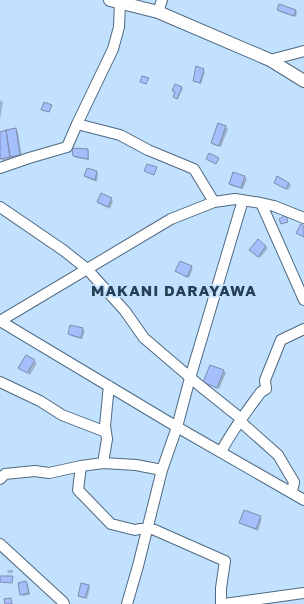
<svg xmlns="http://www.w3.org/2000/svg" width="304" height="604" viewBox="0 0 304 604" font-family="'Golos Text',sans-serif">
<rect width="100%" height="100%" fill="#c2e1fe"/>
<path fill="#0003" d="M278,10H295L297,12L296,17L280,12Z
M203,70L205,72L201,84L196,82L194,80Z
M175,86L183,88L178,99L175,97L176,92Z
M0,100L3,102L0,119Z
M226,127L228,129L221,147L214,145L212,143Z
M16,130L18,132L22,157L3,161L1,159L0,156V133Z
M87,150L89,152V160L76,158L74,156Z
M96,172L98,174L97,182L87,178L85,176Z
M234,173L245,177L247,179L243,189L232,186L230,184Z
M289,183L291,185L288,190L277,184Z
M111,199L113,201L110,209L100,204L98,202Z
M258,240L268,248L260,258L252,252Z
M191,267L193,269L189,278L178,273L176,271Z
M83,329L85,331L82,339L71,336L69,334Z
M27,356L37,363L30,375L22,370Z
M211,366L224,371L226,373L219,389L206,384L204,382Z
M260,517L262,519L258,531L242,524L240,522Z
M7,570H13V573H8Z
M26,582L28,584L30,595L23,596L21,594Z
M88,586L90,588L87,599L81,597L79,595Z"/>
<path fill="#a5bffd" stroke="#7e8cac" d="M279,4L296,10L294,16L277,10Z
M196,66L204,69L200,83L193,81Z
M142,76L149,78L146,84L140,82Z
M175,84L182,87L177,99L173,97L175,92L172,91Z
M44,102L52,105L49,112L41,110Z
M218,123L226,126L219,146L211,143Z
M16,128L20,155L10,157L6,130Z
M6,130L10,157L0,159V132Z
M72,148L88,149V159L73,156Z
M209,153L219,158L216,164L206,159Z
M147,164L157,167L154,175L144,171Z
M87,168L97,171L95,180L84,176Z
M233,172L245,176L241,188L229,184Z
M277,176L289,183L286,189L274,183Z
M101,193L112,198L108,207L97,202Z
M286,215L288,222L281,224L279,219Z
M301,224L304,226V237L296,233Z
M258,239L266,246L258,257L249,250Z
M180,261L192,266L187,277L175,271Z
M70,325L83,328L81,338L68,334Z
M26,355L35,360L27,373L18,368Z
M210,365L224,370L217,388L203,382Z
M244,510L261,516L256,529L239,523Z
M0,576H13L12,583L0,582Z
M26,581L29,593L20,595L18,583Z
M81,583L89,585L85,598L78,596Z
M11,598L12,604H5L4,599Z"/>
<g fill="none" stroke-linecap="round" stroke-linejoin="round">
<g stroke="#4e6982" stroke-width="12">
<path id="minor" d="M158,12L162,0
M270,60L304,51
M77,124L113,49L119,27L120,2
M0,168L29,158L67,147L77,124L120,135L148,150L194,169L214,202
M261,203L304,300
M0,207L63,250L87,269L125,311L144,338L199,385L239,417L242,423L278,455L294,482L292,492
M0,321L177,427L304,500
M0,321L171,219L214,202L235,199L261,203L274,206L304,218
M0,382L40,401L62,415L106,432
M221,452C232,430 247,411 261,392L266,389L265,380L281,340L304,329
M103,463L107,439L105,426L108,395L109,386
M81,466L78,490L111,524L135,530L148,527L225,561L221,588V604
M0,479L5,474L35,471L49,473L81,466L103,463L136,465L162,470
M0,544L63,602L64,604
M127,604L138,566L162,470L177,427L190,378L243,200
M224,604L304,593"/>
</g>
<g stroke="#4e6982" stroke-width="14">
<path id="major" d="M110,0L158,12L270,60L304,81"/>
</g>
<use href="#minor" stroke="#fff" stroke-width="10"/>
<use href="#major" stroke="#fff" stroke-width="12"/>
</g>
<g text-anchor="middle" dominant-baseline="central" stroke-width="3.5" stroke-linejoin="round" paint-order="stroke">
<g font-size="15" font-weight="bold" letter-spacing="1" fill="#253f56" stroke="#c2e1fe">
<text x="174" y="290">MAKANI DARAYAWA</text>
</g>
</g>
</svg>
